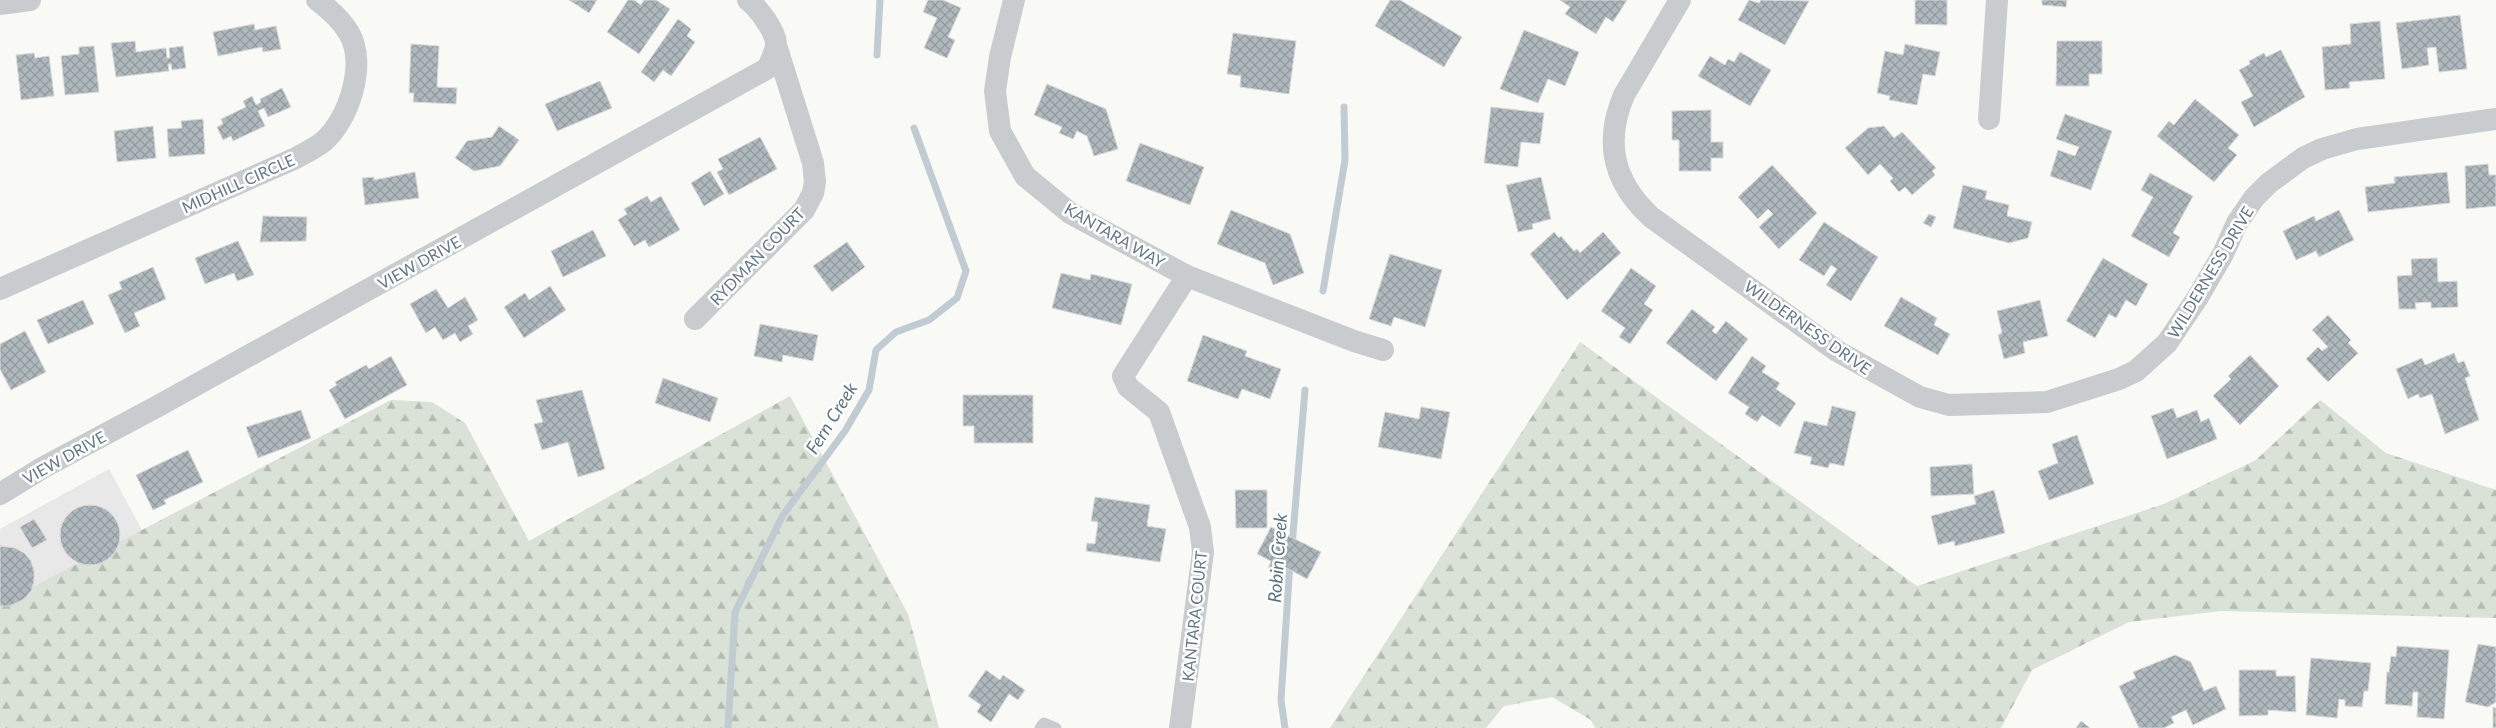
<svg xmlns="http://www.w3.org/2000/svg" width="2496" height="728" viewBox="0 0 2496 728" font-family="Lato,sans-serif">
<defs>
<pattern id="forest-firs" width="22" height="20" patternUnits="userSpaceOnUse" patternTransform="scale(1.25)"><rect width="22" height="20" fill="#dae1d6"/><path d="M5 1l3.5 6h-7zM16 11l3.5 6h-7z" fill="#b4bbb3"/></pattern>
<pattern id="building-cross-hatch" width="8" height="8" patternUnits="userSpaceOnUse" patternTransform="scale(1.25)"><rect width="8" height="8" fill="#aeb8bd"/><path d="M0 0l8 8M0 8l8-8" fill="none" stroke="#919a9f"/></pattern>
</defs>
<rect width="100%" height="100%" fill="#f9f9f6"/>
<path fill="#e7e8e7" d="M109,469L172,586L0,680V529Z"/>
<path fill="url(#forest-firs)" d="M1580,342L1917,586L2164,504L2256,460L2320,400L2386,453L2496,490V618L2221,611L2129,622L2032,670L2001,728H1595L1591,720L1552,697L1504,706L1486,728H1330Z
M790,396L908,614L939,728H0V604L391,400L432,402L465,423L529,541Z"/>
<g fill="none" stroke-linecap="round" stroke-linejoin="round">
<path stroke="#c1ccd2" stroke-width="7" d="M877,55L880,0
M1323,291L1345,160L1344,107
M1292,546L1305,390
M728,728L735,612L783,515L845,431L869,390L876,350L896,332L929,320L957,298L966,271L914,128
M1285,728L1281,700L1290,562"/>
</g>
<path fill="url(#building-cross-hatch)" stroke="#dadad8" d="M569,0H597L589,13Z
M628,0H634L641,5L644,0H656L670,9L639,54L607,32Z
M928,0H943L961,8L948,37L955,40L947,58L924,48L937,18L923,12Z
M1390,0H1400L1462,37L1444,67L1375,26Z
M1560,0H1627L1613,22L1606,17L1596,34L1565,14L1570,7Z
M1749,0L1759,3L1761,0L1809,1L1785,45L1738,20Z
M1915,0H1947V25L1915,24Z
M2042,0H2067L2066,7L2042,5Z
M2460,15L2467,69L2439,72L2436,47L2427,48L2429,65L2402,69L2396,23Z
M678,19L691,29L687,36L695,42L671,76L663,70L654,82L641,72Z
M2380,21L2385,79L2349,82L2350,88L2325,90L2322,47L2351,44L2350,24Z
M254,24L255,30L276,26L281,49L263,52L262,47L218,56L213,32Z
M1524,30L1579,52L1565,86L1548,79L1538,103L1500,89Z
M1233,33L1296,41L1289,94L1240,87L1241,76L1227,74Z
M135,41L136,52L166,48L167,58H170L169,48L183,46L186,68L172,70L171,64H168L169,71L116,77L111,43Z
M2057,41H2102V74H2089V86H2056Z
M411,44L439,46L437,87L457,88L456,104L413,102L414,93H409Z
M1905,44L1940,52L1935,76L1923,74L1917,105L1889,100L1890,96L1877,93L1885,51L1903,55Z
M94,46L99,92L65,95L61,56L79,54V47Z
M2281,50L2305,97L2254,127L2241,102L2253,96L2239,70L2250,64L2249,61L2264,53L2266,57Z
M1740,52L1771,70L1750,106L1698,76L1710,56L1725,65L1728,59L1734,62Z
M34,53L35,58L49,56L54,96L21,100L16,55Z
M600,81L612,108L557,131L545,104Z
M1047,84L1106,109L1118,149L1094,156L1087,136L1077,131L1073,139L1059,133L1062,127L1034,115Z
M282,88L291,107L268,117L264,108L258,111L265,126L233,141L231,136L223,140L217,127L223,124L221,119L246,107L243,101L252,96L256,105L261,102L260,99Z
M2195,99L2239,135L2228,148L2237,155L2214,182L2157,136L2169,121L2174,125Z
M1491,107L1544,113L1540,144L1521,142L1518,167L1484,163Z
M1711,110V142H1723V158H1711V171H1679V140H1672V111Z
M2065,114L2112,131L2091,190L2050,176L2058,150L2075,156L2079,147L2056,139Z
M203,119L205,154L169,157L167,129L182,128L181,121Z
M153,126L156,158L117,162L114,131Z
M499,126L519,140L500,166L474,171L455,158L467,141L492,137Z
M1884,126L1894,138L1902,132L1936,168L1932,171L1935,175L1912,195L1905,187L1899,192L1890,181L1893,178L1880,164L1868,175L1845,148L1868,128Z
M760,137L777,169L729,195L717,172L723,169L718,159Z
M1140,143L1204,167L1190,205L1126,181Z
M2488,164L2489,175H2496V206L2466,209L2465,166Z
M1772,165L1817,213L1779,249L1759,227L1773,214L1768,209L1758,219L1738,197Z
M710,171L724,194L704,206L691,183Z
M415,172L419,198L365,205L362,178L374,177V180Z
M2447,172L2450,203L2368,212L2365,187L2395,183L2394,177Z
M2150,173L2193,196L2173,233L2180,237L2169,257L2131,236L2153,197L2141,190Z
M1541,177L1551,219L1532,224L1533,229L1518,232L1506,185Z
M1963,185L1987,191L1985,199L2009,205L2007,216L2032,222L2028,238L2009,243L1953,228Z
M647,196L651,202L661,196L680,230L649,247L645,240L634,246L618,220L627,214L624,209Z
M1231,210L1290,234L1304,273L1273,285L1265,263L1217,244Z
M2339,210L2354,240L2319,257L2316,251L2296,260L2283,231L2314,216L2316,221Z
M1929,214L1936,217L1931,227L1923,223Z
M263,216L307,217L306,241L260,242Z
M1824,222L1878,257L1851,301L1826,285L1837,269L1831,265L1824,276L1799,260Z
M593,230L606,256L563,277L551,251Z
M1554,232L1559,238L1561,236L1574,251L1577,249L1580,253L1603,232L1621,253L1567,300L1530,254Z
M238,241L254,275L237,281L234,273L205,284L195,258Z
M847,242L865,267L832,292L813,266Z
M1390,254L1442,270L1425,327L1394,317L1391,326L1369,319Z
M2103,258L2148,284L2136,306L2126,300L2116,318L2109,314L2095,338L2066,321Z
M2437,258L2438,282L2457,281L2458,307L2431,308V302L2415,303L2416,309H2399L2397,276L2412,275L2411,259Z
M153,267L166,299L134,313L140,326L125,333L108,295L122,289L119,282Z
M1631,268L1656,286L1644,304L1653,310L1630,344L1619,337L1625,328L1601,311Z
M1061,273L1090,280L1091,274L1132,284L1121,325L1052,308Z
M550,286L566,310L524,338L504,307L525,293L529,300Z
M436,289L448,308L465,297L478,320L468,326L473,334L460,342L455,333L443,340L435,327L426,333L410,304Z
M1901,297L1937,318L1934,325L1950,334L1938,355L1884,326Z
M83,300L94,324L48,344L37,320Z
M2040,300L2048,336L2023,342L2025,353L2004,359L1998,335L2002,333L1997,311Z
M1692,309L1715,327L1712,331L1716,334L1726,321L1748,339L1716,381L1666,343Z
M2328,315L2351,340L2348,343L2358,353L2328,382L2306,359L2318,347L2322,351L2328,347L2312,330Z
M760,324L818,335L813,361L783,355L782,362L754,356Z
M25,331L46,372L11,390L0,369V344Z
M1203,335L1247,351L1245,356L1281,369L1270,399L1242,389L1238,399L1187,381Z
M2454,353L2458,363L2464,361L2470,376L2465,378L2479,420L2445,434L2432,394L2420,398L2418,394L2408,399L2396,369L2422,358L2425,365Z
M2250,355L2279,386L2240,425L2213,396L2231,379L2228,376Z
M391,356L407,385L345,419L329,390L337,385L335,382L366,365L369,369Z
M1752,356L1766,366L1762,372L1780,383L1776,389L1796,403L1780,427L1762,415L1757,422L1745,414L1749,407L1728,393Z
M663,378L718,398L710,422L655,403Z
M582,390L605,469L578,477L568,442L542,450L534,424L543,422L536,400Z
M963,395H1033V443H974V426H963Z
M1832,406L1856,412L1844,466L1830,463L1828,468L1810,464L1812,457L1794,453L1804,421L1827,426Z
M1421,407L1450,412L1441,459L1378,447L1385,412L1419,419Z
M2173,408L2177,418L2197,410L2201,422L2209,418L2217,439L2167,459L2151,416Z
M301,410L311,438L258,458L246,427Z
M2077,435L2094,484L2049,500L2038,471L2058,463L2052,444Z
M188,450L203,482L164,500L166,504L153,510L136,475Z
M1972,464L1974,494L1931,496L1930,467Z
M1235,490H1267V528H1236Z
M1994,490L2005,533L1955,546L1954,541L1938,545L1931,516L1976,504L1974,496Z
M1095,497L1150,505L1147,526L1166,529L1160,562L1086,551L1087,543L1095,544L1098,522L1091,521Z
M60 535a30 30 0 1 1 60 0a30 30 0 1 1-60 0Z
M34,519L47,540L32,548L20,527Z
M1271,527L1321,552L1307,579L1285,567L1281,575L1268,569L1271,561L1257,554Z
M0,546L15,548L24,553L31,561L34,571V581L31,591L24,599L10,606H0Z
M2478,644L2496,647V702L2488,707L2465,702Z
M2397,646L2449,650L2444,719L2417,717L2418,692H2413L2412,706L2385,704L2387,672H2389L2391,656L2396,657Z
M2175,655L2191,662L2204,691L2216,686L2226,709L2193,725L2186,710L2171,717L2174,723L2164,728H2139L2119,686L2136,678L2133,672Z
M2311,658L2371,663L2368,691H2364L2362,707L2345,706V700L2339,699L2337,718L2306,715Z
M986,670L1000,680L1003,675L1025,690L1018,700L1009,694L991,722L977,712L981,705L968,696Z
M2239,670H2276V676H2295L2296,712L2268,710V715L2239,716Z
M2493,707L2496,708V728H2493Z
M2081,721L2090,728H2076Z"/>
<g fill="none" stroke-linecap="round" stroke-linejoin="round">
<path stroke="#c8cccf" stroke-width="11" d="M1040,728L1044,723L1056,728"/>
<path stroke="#c8cccf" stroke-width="22" d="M1014,0L1000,57L995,91L1000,131L1025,176L1070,213L1187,276L1354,341L1383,350
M1680,0L1624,95C1604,142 1613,182 1651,217L1837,351L1920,397L1949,405L2047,402L2119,379L2136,371L2167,343L2198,297L2223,254L2237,223L2254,198L2269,183L2303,158L2322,149L2357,139L2496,119
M0,4L30,0
M1989,119L1997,0
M0,289L296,158C305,153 315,148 323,142C349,120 367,64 349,33C341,19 329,9 317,0
M695,319L804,210L813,193L815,182L813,163L776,45
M0,494L44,467L158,406L768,68C770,62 775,53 776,46C777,32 758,8 748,0
M1180,728L1203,552L1200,527L1159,412L1128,387L1123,376L1187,276"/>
</g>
<g text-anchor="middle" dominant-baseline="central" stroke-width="5" stroke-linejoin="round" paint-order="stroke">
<g font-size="16" fill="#657989" stroke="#fff">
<text transform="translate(238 183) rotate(-24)">MIDHILL CIRCLE</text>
<text transform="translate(1115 235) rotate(30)">KANTARA WAY</text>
<text transform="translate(757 256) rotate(-46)">RYDMAN COURT</text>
<text transform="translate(419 262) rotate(-29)">VIEW DRIVE</text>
<text transform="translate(2210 272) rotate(-59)">WILDERNESS DRIVE</text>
<text transform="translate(1808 327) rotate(35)">WILDERNESS DRIVE</text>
<text transform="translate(64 457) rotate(-29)">VIEW DRIVE</text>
<text transform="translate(1194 616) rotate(-84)">KANTARA COURT</text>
</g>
<g font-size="18" font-style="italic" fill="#5c747e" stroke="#fff">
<text transform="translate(831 418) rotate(-58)">Fern Creek</text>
<text transform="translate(1277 558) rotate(-86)">Robin Creek</text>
</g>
</g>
</svg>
